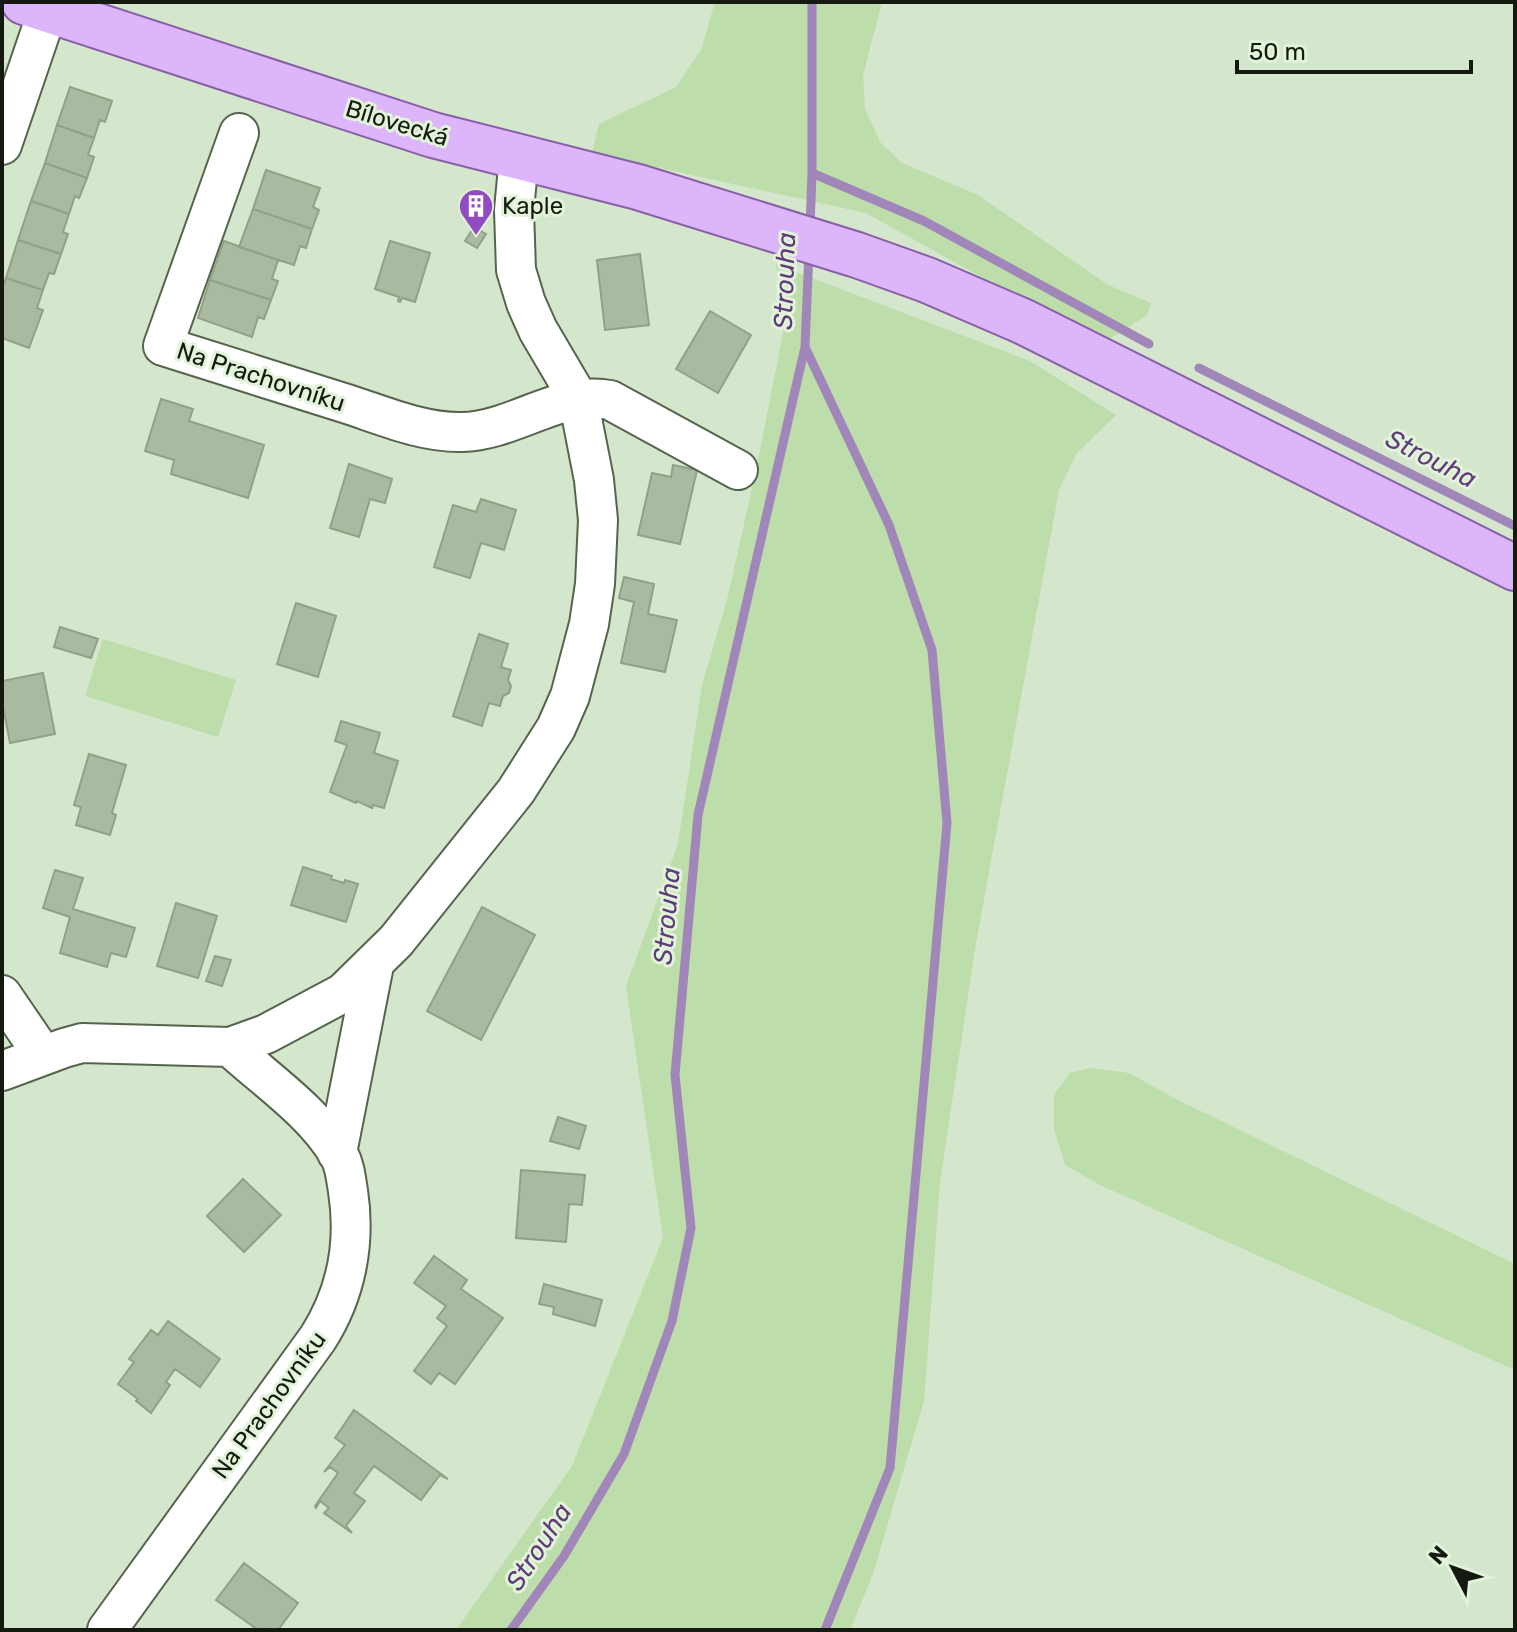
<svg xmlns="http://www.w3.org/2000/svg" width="1517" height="1632" viewBox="0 0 1517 1632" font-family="Rubik,sans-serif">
<rect width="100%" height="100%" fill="#d4e6cb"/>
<path fill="#bdddaa" d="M715,2H882L863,75L865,109L880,142L902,163L978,195L1108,285L1151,303L1147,315L1108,340L974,273L866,213L592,153L599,124L676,87L701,50Z
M775,264L1030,361L1116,415L1077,453L1059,490L976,943L940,1182L924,1401L873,1574L850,1630H456L572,1466L663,1238L626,986L678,844L702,685L728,596L758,461L789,302Z
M103,639L236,680L218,737L85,696Z
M1091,1068L1129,1073L1178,1100L1515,1264V1370L1100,1185L1065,1165L1054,1129V1095L1070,1073Z"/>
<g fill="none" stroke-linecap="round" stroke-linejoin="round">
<path stroke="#a186b9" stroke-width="9" d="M812,2V173L924,221L1149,344
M810,228L812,173
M805,347L889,525L932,650L947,823L890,1468L825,1630
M1199,368L1515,526
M511,1630L564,1556L624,1454L672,1321L691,1228L675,1075L698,815L805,347L809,251"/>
</g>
<path fill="#aabaa0" stroke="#91a187" stroke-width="2" d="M70,87L112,101L105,122L100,120L94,138L57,125Z
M57,125L94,138L88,155L94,157L87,178L45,163Z
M45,163L87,178L79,198L75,196L69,214L31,201Z
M266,170L320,188L313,207L319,210L312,229L253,209Z
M31,201L69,214L63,232L68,234L61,254L18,240Z
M253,209L312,229L306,248L300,246L294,265L239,247Z
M474,227L486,234L477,248L465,241Z
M18,240L61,254L54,274L49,273L43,290L6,278Z
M224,241L278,260L272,279L278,281L271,300L210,280Z
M390,241L430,253L415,302L402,298L400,302L398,301L399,297L375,289Z
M640,254L649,325L605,330L597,260Z
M6,278L43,290L37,308L43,310L29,348L2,338V289Z
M210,280L271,300L264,319L258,317L252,337L198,318Z
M710,311L751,335L718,393L676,369Z
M161,399L193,409L189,421L264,445L248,498L171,474L174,460L145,451Z
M349,464L392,479L385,503L370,499L359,537L330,528Z
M673,465L697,470L680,544L638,535L652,473L671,477Z
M481,499L516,510L504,550L481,543L470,578L434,567L453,505L476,512Z
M624,577L654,584L648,614L677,620L665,672L621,663L634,602L619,598Z
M296,603L336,616L318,677L277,664Z
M60,627L98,639L91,658L54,647Z
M479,634L508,644L501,667L511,670L508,680L511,686L509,693L503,696L500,706L489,703L482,726L453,716Z
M43,673L55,734L10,743L2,702V681Z
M341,721L380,733L374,753L398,761L384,808L373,805L372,808L357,801L356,803L330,792L347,745L335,741Z
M89,754L126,765L112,813L116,815L110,835L76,825L81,807L74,805Z
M303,867L332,876L331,879L344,883L345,880L358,884L346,922L291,905Z
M55,870L83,878L73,909L135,928L126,957L111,953L107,967L60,953L70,917L43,908Z
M176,903L217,916L198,978L157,966Z
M482,907L535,935L481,1040L427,1011Z
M215,956L231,960L222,986L206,981Z
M558,1117L586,1126L579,1149L550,1141Z
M521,1170L585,1175L582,1205L569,1204L566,1242L516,1238Z
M243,1179L281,1215L244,1252L207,1216Z
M434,1256L467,1280L461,1289L503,1318L455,1384L439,1373L431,1384L414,1371L447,1326L437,1318L446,1306L414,1283Z
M544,1284L602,1300L595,1326L553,1314L554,1307L539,1304Z
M168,1321L220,1359L200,1387L175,1369L166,1382L170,1385L151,1413L136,1401L138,1399L118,1384L134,1362L129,1359L151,1330L158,1335Z
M354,1410L448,1479L440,1475L421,1500L374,1466L354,1493L365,1501L346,1526L352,1533L324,1513L329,1508L320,1501L316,1508L315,1506L338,1473L330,1467L324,1472L345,1445L335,1438Z
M244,1563L298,1603L278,1630H258L216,1600Z"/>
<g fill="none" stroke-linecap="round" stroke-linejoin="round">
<g stroke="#56644d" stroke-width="42">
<path id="minor" d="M239,133L163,346C223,365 284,384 344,403C382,415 422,433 462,432C514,431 559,390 610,400L738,470
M2,145L48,10
M2,995L43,1055
M2,1071L64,1048L82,1043L230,1047L266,1034L343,993L396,941L516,791L556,728L570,696L589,624L595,584L598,520L594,480L578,398L538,330L526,303L516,270L514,210L519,157
M337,1153L374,965
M107,1630L318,1338C346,1294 356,1243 348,1191C346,1179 345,1166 339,1155C314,1112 266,1080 230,1047"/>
</g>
<g stroke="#875fa7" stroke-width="48">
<path id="major" d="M24,2L433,135L638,187L857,255L927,280L1022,321L1515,568"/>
</g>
<use href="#minor" stroke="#fff" stroke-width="38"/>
<use href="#major" stroke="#dcb5fb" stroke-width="44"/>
</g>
<defs>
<g id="building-pin" transform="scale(1.8)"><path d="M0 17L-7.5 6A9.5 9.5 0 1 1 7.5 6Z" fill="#904cc0" stroke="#e1f3d8"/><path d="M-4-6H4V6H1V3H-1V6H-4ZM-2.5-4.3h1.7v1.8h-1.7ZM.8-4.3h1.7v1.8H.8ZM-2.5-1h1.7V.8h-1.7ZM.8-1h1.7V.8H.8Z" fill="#fff"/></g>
</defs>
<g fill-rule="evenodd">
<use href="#building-pin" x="476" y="206"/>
</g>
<g text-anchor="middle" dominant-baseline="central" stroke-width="6" stroke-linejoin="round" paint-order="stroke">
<g font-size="24" fill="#141a10" stroke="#e1f3d8">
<text transform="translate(397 123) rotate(17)">Bílovecká</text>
<text transform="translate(261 377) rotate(18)">Na Prachovníku</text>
<text transform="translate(269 1405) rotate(-54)">Na Prachovníku</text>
</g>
<g font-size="24" fill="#141a10" stroke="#e1f3d8" text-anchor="start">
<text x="502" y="206">Kaple</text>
</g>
<g font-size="26" font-style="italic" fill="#5f3b7b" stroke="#e1f3d8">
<text transform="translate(785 281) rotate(-88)">Strouha</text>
<text transform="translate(1431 459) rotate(27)">Strouha</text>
<text transform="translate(667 916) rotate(-85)">Strouha</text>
<text transform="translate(539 1547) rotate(-57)">Strouha</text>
</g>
</g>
<rect width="1517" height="1632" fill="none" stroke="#141a10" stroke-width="8"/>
<g transform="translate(1453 1568) rotate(311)" stroke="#e1f3d8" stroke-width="6" paint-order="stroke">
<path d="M0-6L14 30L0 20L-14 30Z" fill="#141a10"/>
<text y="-12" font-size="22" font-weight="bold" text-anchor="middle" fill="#141a10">N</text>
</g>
<path d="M1237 60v12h234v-12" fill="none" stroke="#141a10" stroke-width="4"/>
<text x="1249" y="60" font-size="24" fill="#141a10" stroke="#e1f3d8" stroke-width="6" paint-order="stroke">50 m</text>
</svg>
